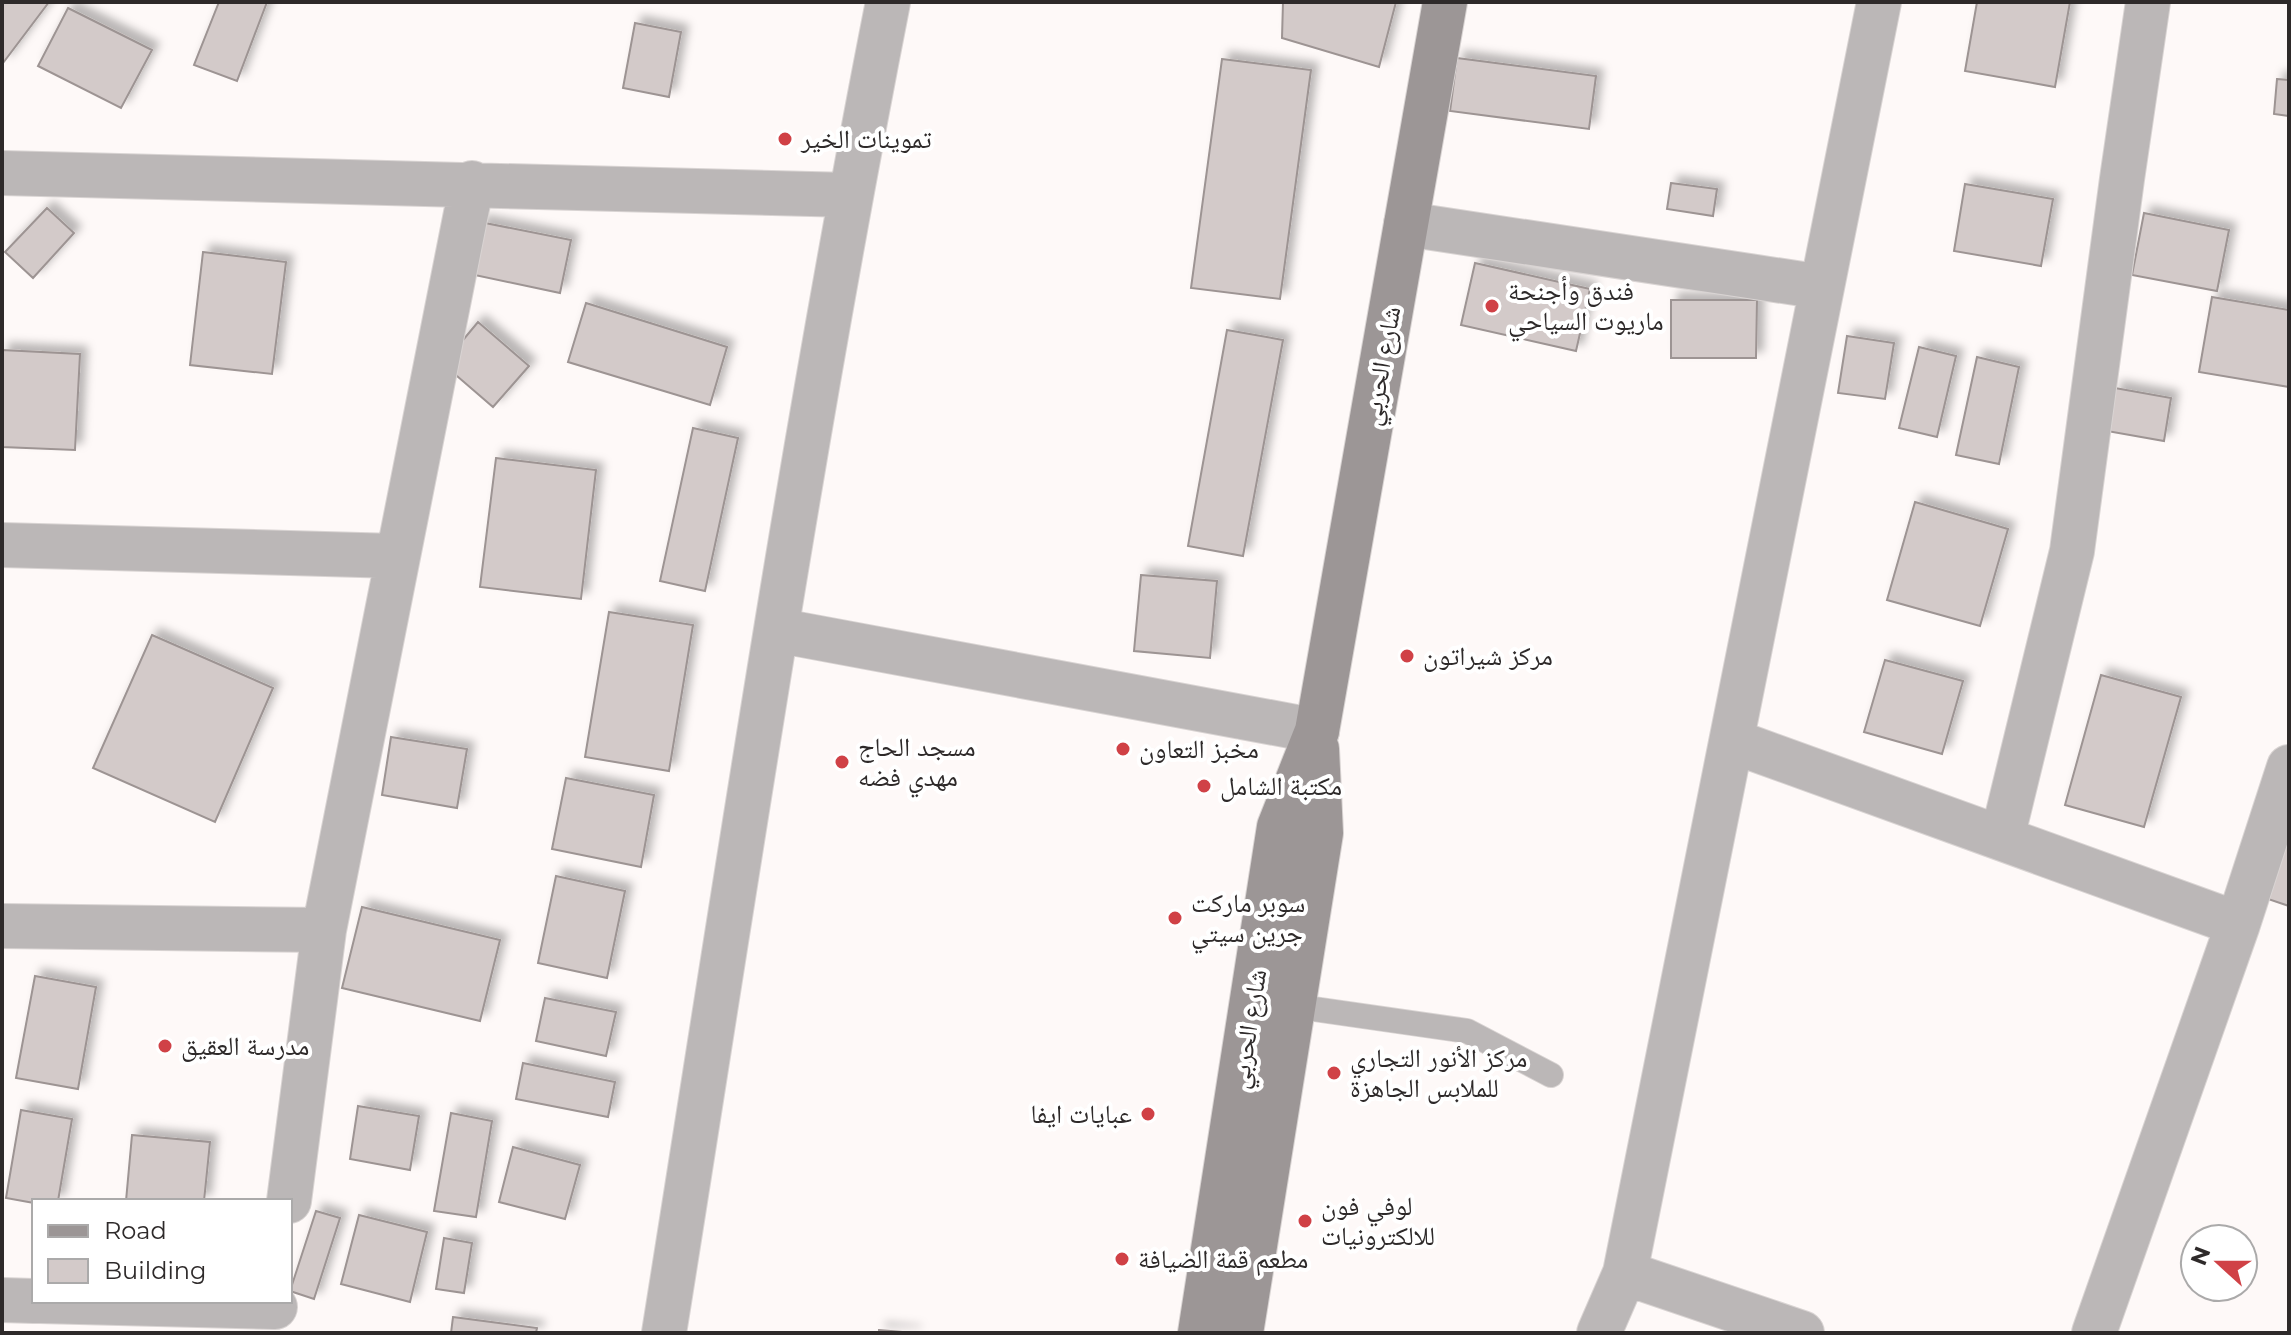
<svg xmlns="http://www.w3.org/2000/svg" width="2291" height="1335" viewBox="0 0 2291 1335" font-family="Montserrat,'Noto Naskh Arabic',sans-serif">
<defs>
<filter id="shadow"><feDropShadow dx="7" dy="-7" stdDeviation="4" flood-color="#0004"/></filter>
</defs>
<rect width="100%" height="100%" fill="#fef9f8"/>
<path fill="#d3cac9" stroke="#9d9493" stroke-width="2" filter="url(#shadow)" d="M2,2H49L3,63L2,62Z
M219,2H267L237,81L194,65Z
M1283,2H1396L1379,67L1282,38Z
M1977,2H2070L2055,87L1965,71Z
M68,8L152,50L121,108L38,66Z
M635,23L681,32L669,97L623,88Z
M1457,58L1596,76L1589,129L1450,111Z
M1222,59L1311,70L1280,299L1191,288Z
M2277,79L2289,80V116L2274,114Z
M1671,183L1717,189L1713,216L1667,209Z
M1965,184L2053,199L2041,266L1954,251Z
M47,208L74,233L33,278L5,252Z
M2144,213L2229,230L2217,291L2132,275Z
M480,222L571,240L560,293L470,274Z
M203,252L286,262L272,374L190,365Z
M1475,263L1590,289L1576,351L1461,325Z
M2212,297L2289,310V387L2199,372Z
M1671,300H1757L1756,358H1671Z
M586,303L727,347L710,405L568,362Z
M478,322L529,366L493,407L443,364Z
M1227,330L1283,340L1243,556L1188,546Z
M1847,336L1894,343L1885,399L1838,393Z
M1919,347L1956,356L1937,437L1899,428Z
M2,350L80,354L75,450L2,447Z
M1977,357L2019,367L1999,464L1956,455Z
M2115,388L2171,398L2164,441L2107,431Z
M693,428L738,438L705,591L660,581Z
M496,458L596,470L581,599L480,587Z
M1915,502L2008,529L1980,626L1887,600Z
M1141,575L1217,581L1210,658L1134,651Z
M609,612L693,625L669,771L585,757Z
M152,635L273,688L215,822L93,768Z
M1885,660L1963,681L1942,754L1864,732Z
M2101,675L2181,697L2144,827L2065,805Z
M391,737L467,749L457,808L382,795Z
M566,778L654,795L641,867L552,849Z
M2289,838V906L2265,898Z
M556,876L625,891L607,978L538,963Z
M362,907L500,940L480,1021L342,988Z
M35,976L96,987L78,1089L16,1078Z
M545,998L616,1012L606,1056L536,1041Z
M523,1063L615,1082L608,1117L516,1099Z
M358,1106L419,1116L410,1170L350,1159Z
M21,1110L72,1119L58,1201H34V1203L6,1198Z
M451,1113L492,1121L476,1217L434,1211Z
M132,1135L210,1142L204,1201H126Z
M513,1147L580,1165L565,1219L499,1202Z
M316,1211L340,1218L314,1299L290,1291Z
M359,1215L427,1232L410,1302L341,1284Z
M444,1238L472,1243L464,1293L436,1289Z
M453,1317L537,1328L536,1333H451Z
M879,1330L915,1333H879Z"/>
<g fill="none" stroke-linecap="round" stroke-linejoin="round">
<g stroke="#d9d4d3" stroke-width="26">
<path id="lane" d="M1293,1006L1467,1031L1551,1075"/>
</g>
<g stroke="#d9d4d3" stroke-width="46">
<path id="street" d="M2,173L850,195
M1406,224L1822,287
M2,545L396,556
M776,630L1317,731
M1732,741L2238,924
M2002,838L2072,551L2122,179L2148,2
M2,926L324,930
M289,1201L324,930L472,183
M2,1300L34,1301
M40,1301L275,1307
M664,1333C735,889 801,443 888,2
M1599,1333L1625,1273
M1802,1333L1625,1273L1879,2
M2094,1333L2238,924L2289,767"/>
</g>
<g stroke="#d9d4d3" stroke-width="46">
<path id="secondary" d="M1200,1333L1279,827L1317,731L1445,2
M1241,1333L1321,833L1317,749"/>
</g>
<use href="#lane" stroke="#bbb7b7" stroke-width="24"/>
<use href="#street" stroke="#bbb7b7" stroke-width="44"/>
<use href="#secondary" stroke="#9c9696" stroke-width="44"/>
</g>
<g fill="#d04146" stroke="#fff" stroke-width="3">
<circle cx="785" cy="139" r="8"/>
<circle cx="1492" cy="306" r="8"/>
<circle cx="1407" cy="656" r="8"/>
<circle cx="1123" cy="749" r="8"/>
<circle cx="842" cy="762" r="8"/>
<circle cx="1204" cy="786" r="8"/>
<circle cx="1175" cy="918" r="8"/>
<circle cx="165" cy="1046" r="8"/>
<circle cx="1334" cy="1073" r="8"/>
<circle cx="1148" cy="1114" r="8"/>
<circle cx="1305" cy="1221" r="8"/>
<circle cx="1122" cy="1259" r="8"/>
</g>
<g text-anchor="middle" dominant-baseline="central" stroke-width="8" stroke-linejoin="round" paint-order="stroke">
<g font-size="26" fill="#2e2a2a" stroke="#fff" text-anchor="start">
<text x="801" y="139">تموينات الخير</text>
<text x="1508" y="291">فندق وأجنحة<tspan x="1508" dy="30">ماريوت السياحي</tspan></text>
<text x="1423" y="656">مركز شيراتون</text>
<text x="858" y="747">مسجد الحاج<tspan x="858" dy="30">مهدي فضه</tspan></text>
<text x="1139" y="749">مخبز التعاون</text>
<text x="1220" y="786">مكتبة الشامل</text>
<text x="1191" y="903">سوبر ماركت<tspan x="1191" dy="30">جرين سيتي</tspan></text>
<text x="181" y="1046">مدرسة العقيق</text>
<text x="1350" y="1058">مركز الأنور التجاري<tspan x="1350" dy="30">للملابس الجاهزة</tspan></text>
<text x="1132" y="1114" text-anchor="end">عبايات ايفا</text>
<text x="1321" y="1206">لوفي فون<tspan x="1321" dy="30">للالكترونيات</tspan></text>
<text x="1138" y="1259">مطعم قمة الضيافة</text>
</g>
<g font-size="26" fill="#2e2a2a" stroke="#fff">
<text transform="translate(1381 366) rotate(-80)">شارع الحربي</text>
<text transform="translate(1248 1029) rotate(-81)">شارع الحربي</text>
</g>
</g>
<rect width="2291" height="1335" fill="none" stroke="#2e2a2a" stroke-width="8"/>
<rect x="32" y="1199" width="260" height="104" fill="#ffffff" stroke="#abaaaa" stroke-width="2"/>
<rect x="48" y="1225" width="40" height="12" fill="#9c9696" stroke="#abaaaa" stroke-width="2"/>
<text x="104" y="1239" font-size="24" fill="#2e2a2a">Road</text>
<rect x="48" y="1259" width="40" height="24" fill="#d3cac9" stroke="#abaaaa" stroke-width="2"/>
<text x="104" y="1279" font-size="24" fill="#2e2a2a">Building</text>
<g transform="translate(2219 1263) rotate(291)"><circle r="38" fill="#ffffff" stroke="#abaaaa" stroke-width="2"/>
<path d="M0-6L14 30L0 20L-14 30Z" fill="#d04146"/>
<text y="-12" font-size="22" font-weight="bold" text-anchor="middle" fill="#2e2a2a">N</text>
</g>
</svg>
